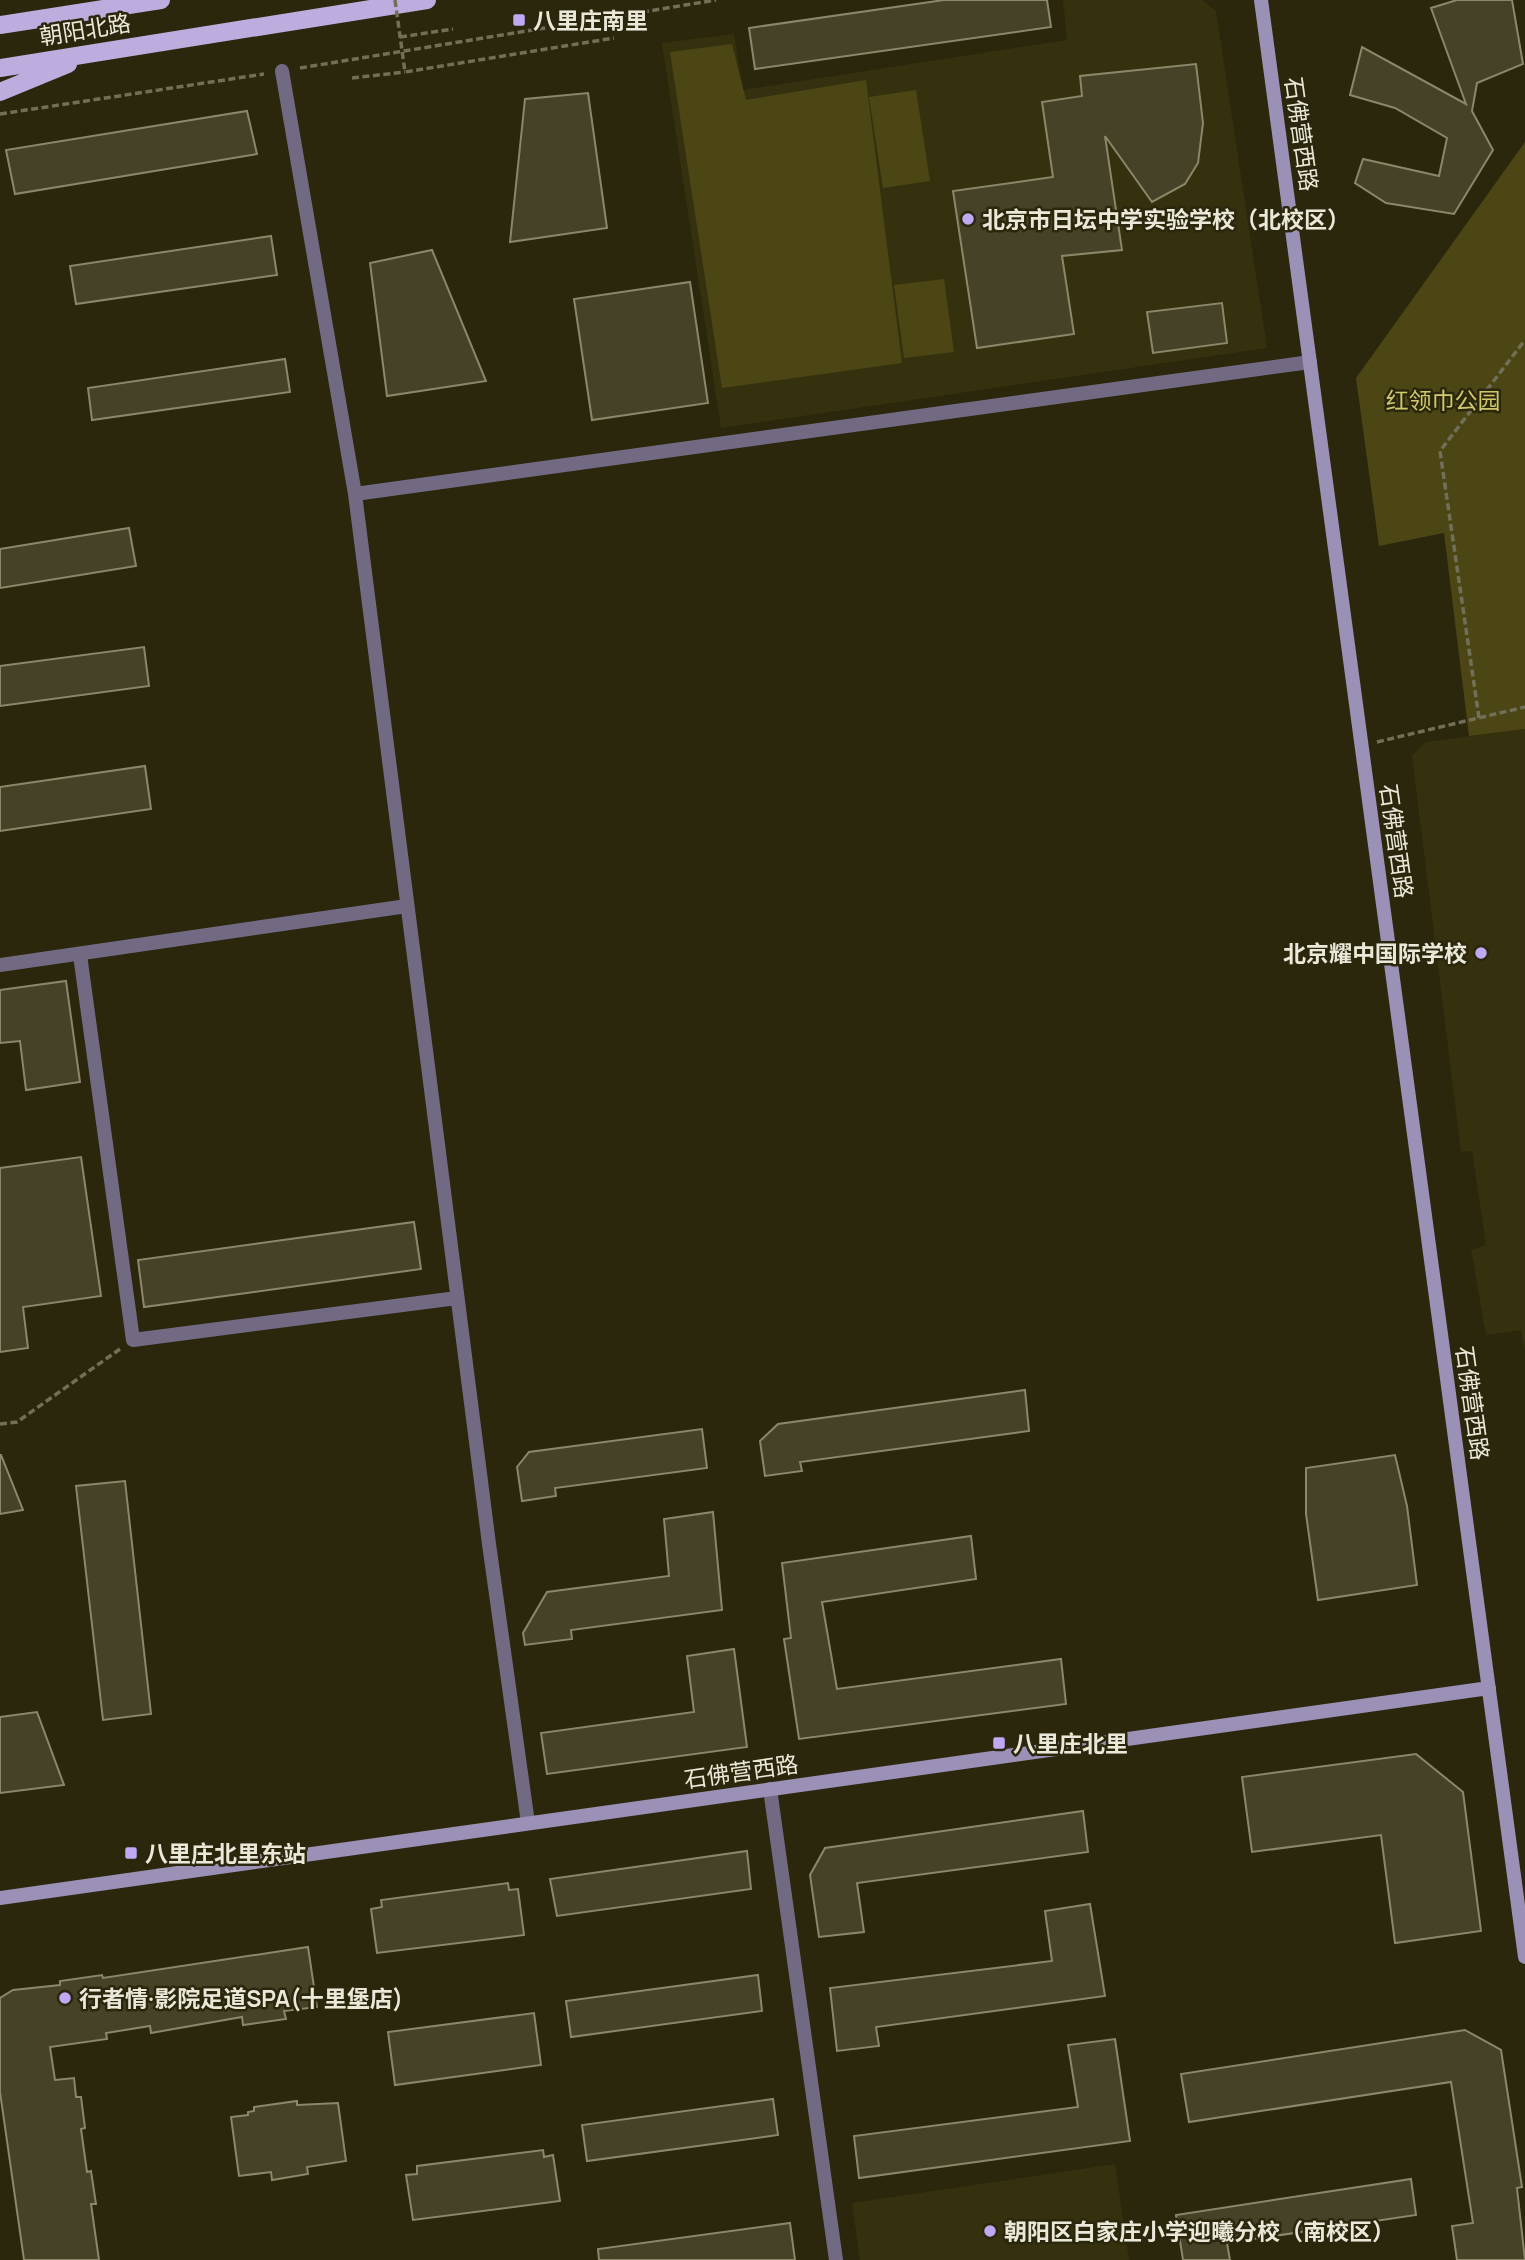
<svg xmlns="http://www.w3.org/2000/svg" width="1525" height="2260" viewBox="0 0 1525 2260" font-family="Manrope,'Noto Sans SC',sans-serif">
<rect width="100%" height="100%" fill="#2a270c"/>
<path fill="#35310e" d="M1063,0H1202L1216,11L1267,348L721,428L662,43L734,34L743,90L1067,40Z
M1525,729V1350L1521,1330L1486,1335L1471,1250L1486,1245L1472,1151L1461,1152L1412,756L1426,742Z
M1115,2164L1129,2260H860L852,2203Z"/>
<path fill="#4c4615" d="M732,44L746,100L866,80L902,363L722,388L670,52Z
M916,90L930,181L883,188L869,97Z
M1525,142V729L1469,736L1444,533L1379,546L1356,378Z
M944,279L954,352L904,358L894,285Z"/>
<path fill="#454227" stroke="#8a876a" stroke-width="2" d="M944,0H1047L1051,27L755,69L749,28Z
M1457,0H1512L1523,64L1477,83L1472,111L1493,150L1454,214L1386,203L1355,183L1363,159L1439,176L1447,138L1395,108L1350,95L1362,47L1466,104L1431,8Z
M1196,64L1203,123L1198,163L1185,184L1152,202L1105,136L1122,250L1062,256L1074,334L977,348L953,191L1053,177L1042,102L1082,96L1080,76Z
M588,93L607,228L510,242L525,99Z
M247,111L257,154L15,194L6,150Z
M271,236L277,275L76,304L70,266Z
M432,250L486,381L387,396L370,263Z
M690,282L708,403L592,420L574,299Z
M1222,303L1227,343L1153,353L1147,312Z
M285,359L290,392L92,420L88,388Z
M129,528L136,566L0,588V549Z
M144,647L149,686L0,706V666Z
M145,766L151,809L0,831V787Z
M66,981L80,1082L26,1090L20,1041L0,1043V990Z
M81,1157L101,1296L23,1307L28,1348L0,1352V1168Z
M414,1222L421,1269L144,1307L138,1260Z
M1025,1390L1029,1431L800,1462L802,1471L765,1476L760,1441L778,1424Z
M702,1429L707,1468L555,1488L556,1496L522,1501L517,1467L529,1452Z
M0,1455H1L23,1510L0,1514Z
M1395,1455L1407,1506L1417,1585L1318,1600L1306,1514V1468Z
M125,1481L151,1714L103,1720L76,1486Z
M713,1512L722,1610L571,1630L572,1639L525,1645L523,1633L547,1592L669,1576L664,1519Z
M971,1536L976,1579L822,1602L837,1689L1061,1659L1066,1704L799,1739L784,1639L791,1638L782,1563Z
M734,1649L747,1747L547,1774L541,1733L694,1712L687,1656Z
M37,1712L64,1785L0,1793V1717Z
M1416,1754L1463,1792L1481,1931L1395,1943L1381,1835L1252,1852L1242,1777Z
M1083,1811L1088,1852L857,1883L864,1932L819,1937L810,1875L825,1848Z
M747,1851L751,1889L557,1916L550,1879Z
M508,1883L509,1890L518,1889L524,1935L377,1953L371,1909L382,1907L381,1900Z
M1090,1904L1105,1996L876,2027L879,2046L837,2051L830,1988L1052,1961L1045,1911Z
M308,1947L317,2007L284,2011L286,2019L243,2025L242,2017L151,2033L150,2026L106,2033L107,2039L50,2047L55,2080L74,2078L76,2097H81L85,2128L81,2129L87,2172L91,2171L96,2204H91L99,2260H24L0,2092V1998L13,1990L60,1985V1981L102,1975L103,1978Z
M758,1975L762,2011L571,2037L566,2001Z
M534,2013L541,2065L395,2085L388,2032Z
M1465,2030L1501,2050L1522,2187L1517,2188L1525,2260H1457L1452,2226L1473,2223L1451,2082L1189,2122L1181,2074Z
M1115,2039L1130,2141L859,2178L854,2136L1078,2107L1068,2045Z
M773,2099L778,2135L587,2161L582,2125Z
M297,2101V2105L338,2103L346,2161L307,2167L308,2174L272,2180L271,2172L239,2176L231,2117L248,2115V2112L254,2111V2107Z
M543,2150L544,2157L553,2155L560,2201L413,2220L406,2175L417,2174V2166Z
M1411,2179L1416,2215L1227,2243L1230,2260H1183L1176,2215Z
M790,2223L795,2260H599L598,2249Z"/>
<g fill="none" stroke-linecap="round" stroke-linejoin="round">
<path stroke="#716f58" stroke-width="3.5" stroke-dasharray="7 3.5" stroke-linecap="butt" d="M400,37L453,29
M300,68L716,0
M352,78L405,72
M0,114L264,74
M1479,718L1440,451L1525,340
M1377,742L1525,707
M0,1424L17,1422L120,1349"/>
<path stroke="#716a82" stroke-width="14" d="M282,71L355,494L489,1544L528,1823
M355,494L1310,362
M80,955L133,1340L457,1298
M0,965L407,906
M770,1789L836,2260"/>
<path stroke="#9b90b6" stroke-width="14" d="M1261,0L1525,1957
M0,1898L1489,1688"/>
<path stroke="#bcadde" stroke-width="18" d="M0,25L161,0
M0,68L427,0
M0,92L68,64"/>
<path stroke="#716f58" stroke-width="3.5" stroke-dasharray="7 3.5" stroke-linecap="butt" d="M395,0L405,72L614,38"/>
</g>
<g fill="#c0a8f3" stroke="#2a270c" stroke-width="2.5">
<rect x="512" y="13" width="14" height="14" rx="3.5"/>
<circle cx="968" cy="219" r="7"/>
<circle cx="1481" cy="953" r="7"/>
<rect x="992" y="1736" width="14" height="14" rx="3.5"/>
<rect x="124" y="1846" width="14" height="14" rx="3.5"/>
<circle cx="65" cy="1998" r="7"/>
<circle cx="990" cy="2231" r="7"/>
</g>
<g text-anchor="middle" dominant-baseline="central" stroke-width="5" stroke-linejoin="round" paint-order="stroke">
<g font-size="23" font-weight="bold" fill="#eae8d8" stroke="#2a270c" text-anchor="start">
<text x="533" y="20">八里庄南里</text>
<text x="982" y="219">北京市日坛中学实验学校（北校区）</text>
<text x="1467" y="953" text-anchor="end">北京耀中国际学校</text>
<text x="1013" y="1743">八里庄北里</text>
<text x="145" y="1853">八里庄北里东站</text>
<text x="79" y="1998">行者情·影院足道SPA(十里堡店)</text>
<text x="1004" y="2231">朝阳区白家庄小学迎曦分校（南校区）</text>
</g>
<g font-size="23" fill="#eae8d8" stroke="#2a270c">
<text transform="translate(85 29) rotate(-9)">朝阳北路</text>
<text transform="translate(1302 134) rotate(82)">石佛营西路</text>
<text transform="translate(1397 841) rotate(82)">石佛营西路</text>
<text transform="translate(1473 1403) rotate(82)">石佛营西路</text>
<text transform="translate(741 1771) rotate(-8)">石佛营西路</text>
</g>
<g font-size="23" fill="#d1c76b" stroke="#2a270c">
<text x="1443" y="400">红领巾公园</text>
</g>
</g>
</svg>
